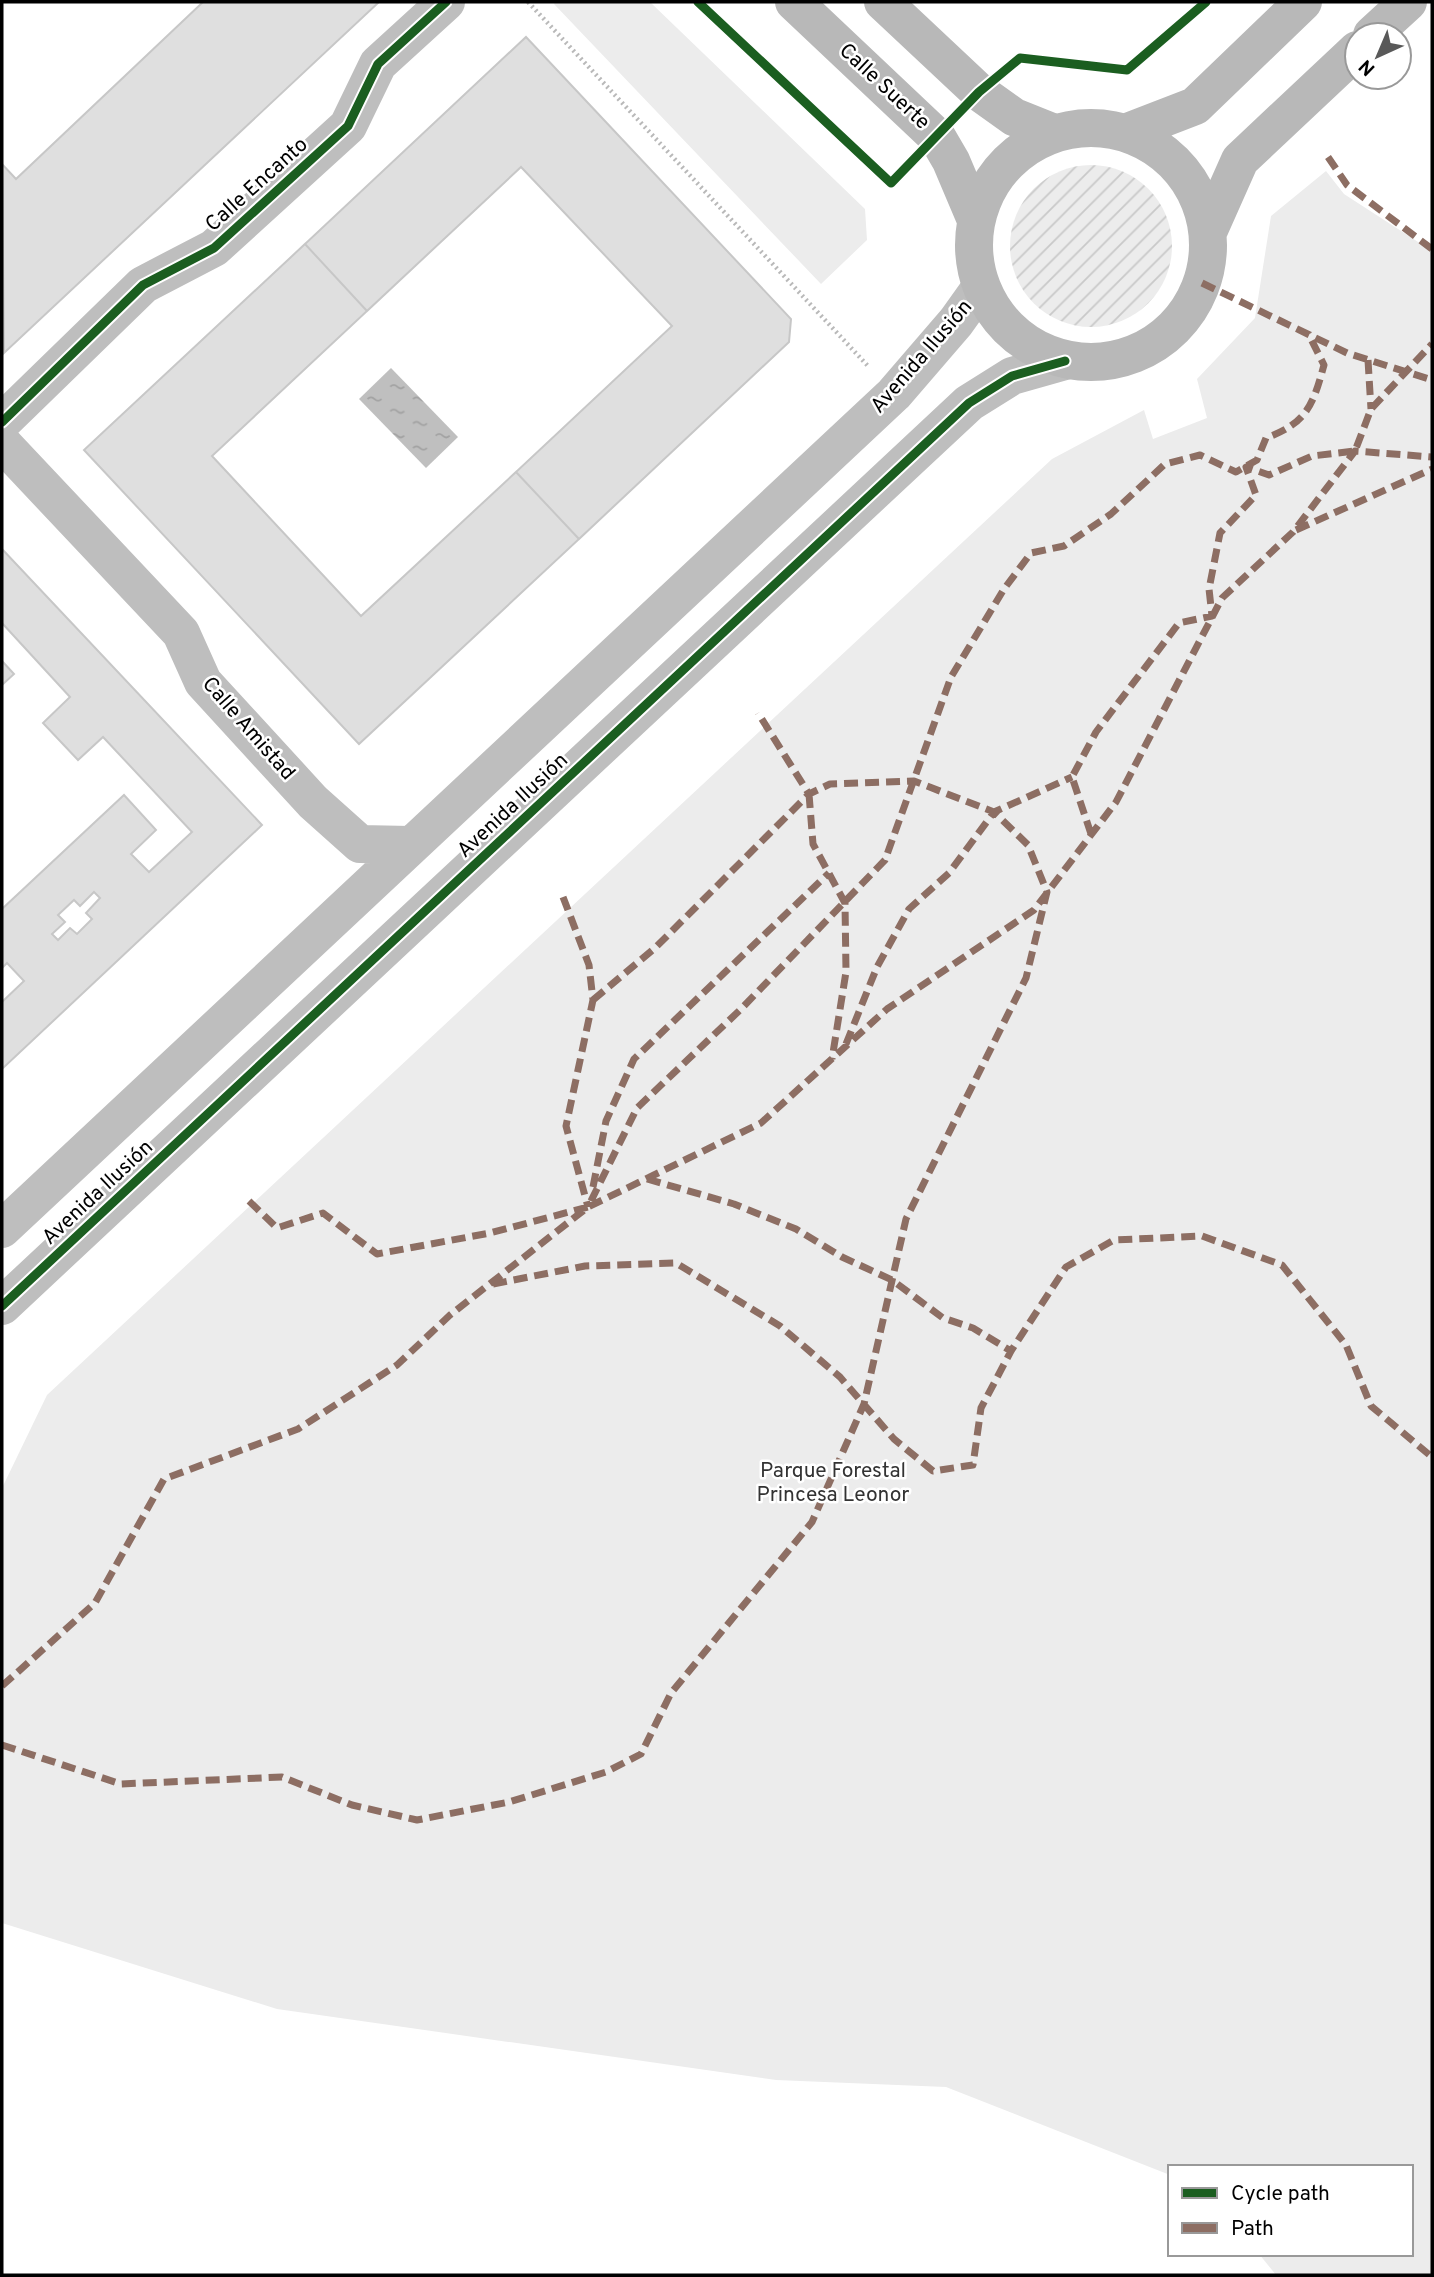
<svg xmlns="http://www.w3.org/2000/svg" width="1434" height="2277" viewBox="0 0 1434 2277" font-family="Overpass,sans-serif">
<defs>
<pattern id="garden-furrows" width="10" height="10" patternUnits="userSpaceOnUse" patternTransform="scale(1.75)"><rect width="10" height="10" fill="#ececec"/><path d="M-1 1l2-2M0 10L10 0M9 11l2-2" fill="none" stroke="#c9c9c9"/></pattern>
<pattern id="water-ripples" width="26" height="14" patternUnits="userSpaceOnUse" patternTransform="scale(1.75)"><rect width="26" height="14" fill="#bfbfbf"/><path d="M2 4q2-2 4 0t4 0M15 11q2-2 4 0t4 0" fill="none" stroke="#a2a2a2"/></pattern>
</defs>
<rect width="100%" height="100%" fill="#fff"/>
<path fill="#ececec" d="M555,2H650L865,209L867,240L821,284L554,4Z
M1326,171L1344,194L1432,251V2275H1276L1259,2254H1411V2167H1170V2175L946,2087L776,2080L277,2009L2,1923V1488L47,1395L1052,459L1144,410L1153,439L1207,418L1197,379L1255,318L1271,216Z"/>
<path fill="url(#garden-furrows)" d="M1010 246a81 81 0 1 1 162 0a81 81 0 1 1-162 0Z"/>
<path fill="url(#water-ripples)" d="M391,368L458,437L426,468L359,399Z"/>
<path fill="#dfdfdf" stroke="#c7c7c7" stroke-width="2" fill-rule="evenodd" d="M203,2H379L4,353L2,164L16,179Z
M526,37L791,319L789,342L579,539L516,472L672,326L521,167L367,311L305,244Z
M305,244L367,311L212,456L361,616L516,472L579,539L359,744L84,450Z
M2,549L262,825L2,1069V1002L24,981L7,963L2,968V909L124,795L156,830L131,854L149,872L192,832L103,737L78,760L43,723L70,697L2,623ZM94,892L100,898L86,913L92,919L77,934L70,928L58,940L52,934L65,922L58,915L74,900L80,906Z
M2,661L14,674L2,685Z"/>
<g fill="none" stroke-linecap="round" stroke-linejoin="round">
<path stroke="#b9b9b9" stroke-width="4.5" stroke-dasharray="2 3.5" stroke-linecap="butt" d="M528,2L868,366"/>
<path stroke="#bebebe" stroke-width="38" d="M2,422L143,285L214,248L348,126L378,64L446,2
M2,443L181,633L203,682L313,802L360,844L410,845
M2,1229L894,394L956,322L981,287
M2,1306L969,403L1012,376L1065,361"/>
<path stroke="#b8b8b8" stroke-width="38" d="M794,2L937,137L951,161L976,220
M883,2L979,92L1014,117L1054,133
M1372,35L1408,2
M974 245a117 117 0 1 1 234 0a117 117 0 1 1-234 0Z
M1125,133L1195,106L1303,2
M1208,232L1240,160L1357,50"/>
<path stroke="#8d6e63" stroke-width="7" stroke-dasharray="14 7" stroke-linecap="butt" d="M1328,157L1347,185L1432,249
M1202,283L1347,353L1432,380
M1368,360L1371,409
M1296,530L1432,469
M809,794L813,844L845,903L846,972L832,1059
M1091,834L1072,777L1096,732L1179,623L1212,616L1209,589L1220,533L1256,495L1246,467L1269,475L1312,456L1355,451L1371,409L1432,344
M563,897L589,965L593,1000L566,1126L588,1207
M593,1000L655,948L809,794
M846,1044L877,967L909,909L949,873L994,812L1072,777
M647,1179L734,1204L796,1229L842,1257L892,1280L943,1318L973,1328L1011,1351
M593,1187L606,1121L634,1059L829,873
M249,1201L277,1228L323,1213L377,1254L490,1233L588,1207L637,1108L741,1009L885,860L951,677L1004,589L1031,553L1064,546L1111,514L1165,464L1200,455L1236,472L1257,460L1266,438C1307,423 1313,405 1324,365L1308,333
M493,1284L585,1266L676,1263L780,1326L840,1377L894,1439L933,1471L973,1465L981,1408L1011,1351L1066,1267L1114,1240L1202,1236L1282,1265L1346,1345L1371,1406L1432,1457
M2,1686L95,1603L164,1479L298,1429L397,1365L450,1315L588,1207L761,1123L887,1009L1034,910L1116,802L1222,598L1293,532L1355,451L1432,457
M2,1745L121,1784L282,1777L352,1805L417,1820L509,1802L606,1772L641,1754L671,1693L812,1522L864,1404L906,1219L1026,978L1047,892L1028,845L994,812L914,781L830,784L809,794L758,713"/>
<g stroke="#fff" stroke-width="13">
<path id="cycleway" d="M698,2L891,183L979,92L1020,58L1127,70L1206,2
M2,422L143,285L214,248L348,126L378,64L446,2
M2,1306L969,403L1012,376L1065,361"/>
</g>
<use href="#cycleway" stroke="#1b5e20" stroke-width="9"/>
</g>
<g text-anchor="middle" dominant-baseline="central" stroke-width="5" stroke-linejoin="round" paint-order="stroke">
<g font-size="21" fill="#000" stroke="#fff">
<text transform="translate(884 87) rotate(43)">Calle Suerte</text>
<text transform="translate(257 185) rotate(-42)">Calle Encanto</text>
<text transform="translate(922 357) rotate(-49)">Avenida Ilusión</text>
<text transform="translate(248 729) rotate(49)">Calle Amistad</text>
<text transform="translate(513 806) rotate(-43)">Avenida Ilusión</text>
<text transform="translate(98 1193) rotate(-43)">Avenida Ilusión</text>
</g>
<g font-size="21" fill="#333" stroke="#fff">
<text x="833" y="1471">Parque Forestal<tspan x="833" dy="24">Princesa Leonor</tspan></text>
</g>
</g>
<rect width="1434" height="2277" fill="none" stroke="#000000" stroke-width="7"/>
<rect x="1168" y="2165" width="245" height="91" fill="#ffffff" stroke="#999999" stroke-width="2"/>
<rect x="1182" y="2188" width="35" height="10" fill="#1b5e20" stroke="#999999" stroke-width="2"/>
<text x="1231" y="2200" font-size="21" fill="#000000">Cycle path</text>
<rect x="1182" y="2223" width="35" height="10" fill="#8d6e63" stroke="#999999" stroke-width="2"/>
<text x="1231" y="2235" font-size="21" fill="#000000">Path</text>
<g transform="translate(1378 56) rotate(224)"><circle r="33" fill="#ffffff" stroke="#999999" stroke-width="2"/>
<path d="M0-5L12 26L0 18L-12 26Z" fill="#595959"/>
<text y="-10" font-size="19" font-weight="bold" text-anchor="middle" fill="#000000">N</text>
</g>
</svg>
